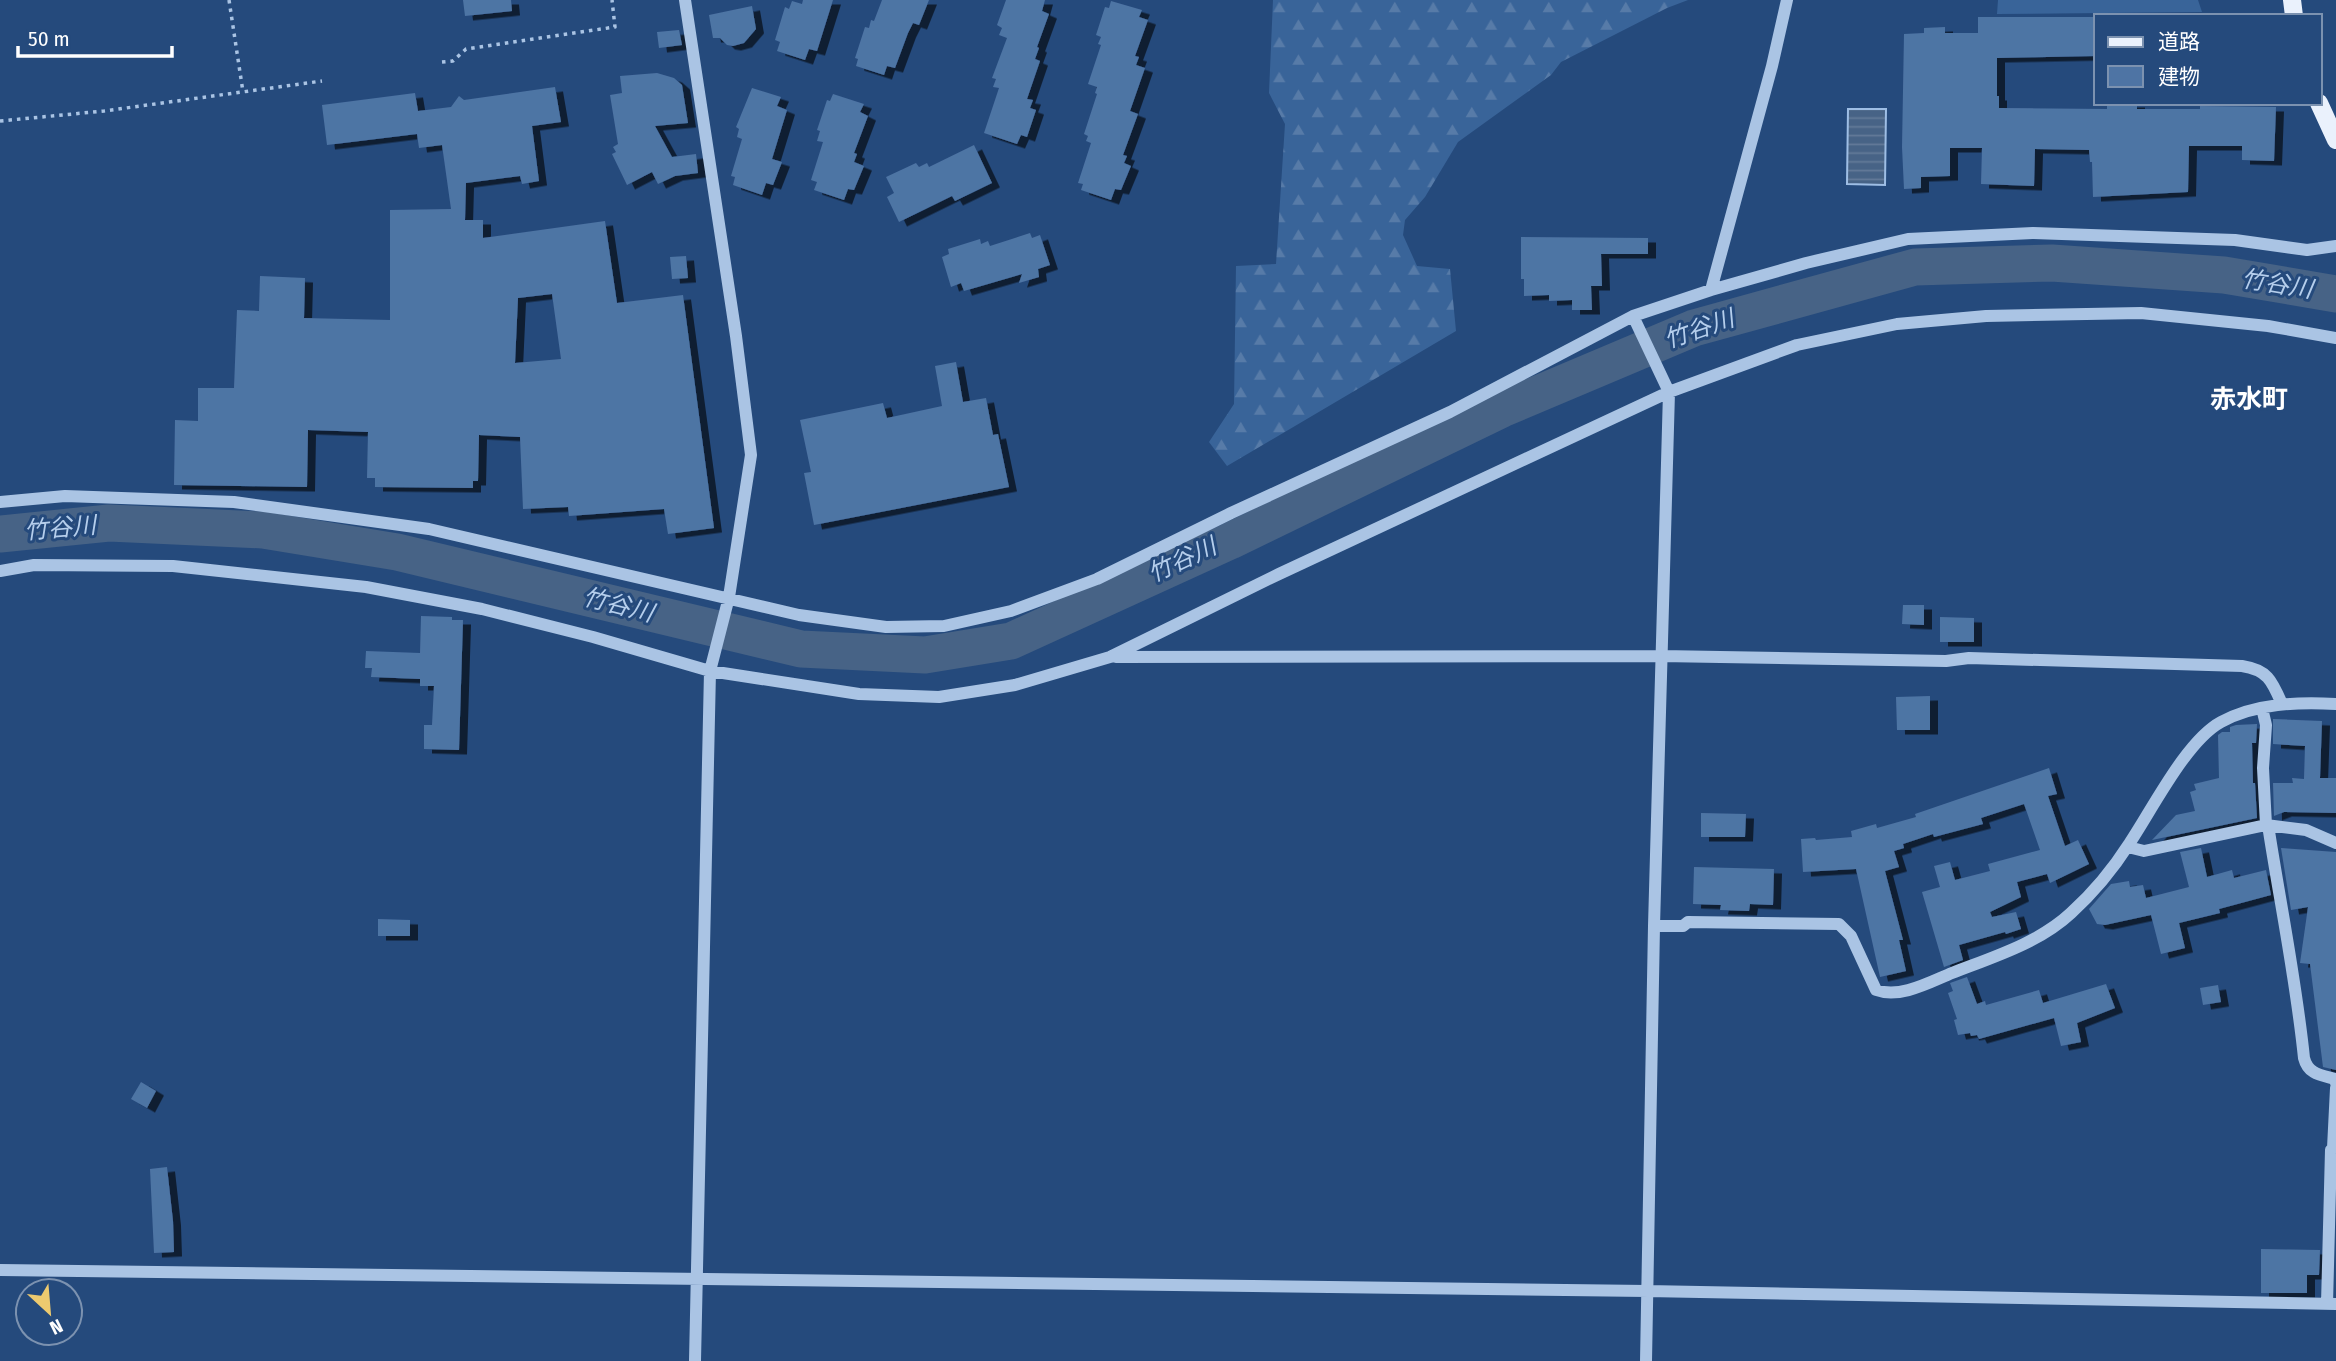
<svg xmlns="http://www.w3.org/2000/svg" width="2336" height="1361" viewBox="0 0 2336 1361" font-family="'Fira Sans Condensed','Noto Sans JP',sans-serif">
<defs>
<pattern id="forest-firs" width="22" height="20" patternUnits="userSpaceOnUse" patternTransform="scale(1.75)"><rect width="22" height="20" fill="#396499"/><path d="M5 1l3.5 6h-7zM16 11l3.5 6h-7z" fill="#577ba8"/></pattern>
<pattern id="water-rules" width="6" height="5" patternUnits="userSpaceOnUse" patternTransform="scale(1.75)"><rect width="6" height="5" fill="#476386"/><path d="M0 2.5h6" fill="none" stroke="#637a98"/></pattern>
<filter id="shadow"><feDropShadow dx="8" dy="4.5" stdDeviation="0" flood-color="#0009"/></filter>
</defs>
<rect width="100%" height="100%" fill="#254a7c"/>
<path fill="url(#forest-firs)" d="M1273,0H1688L1667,8L1561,62L1551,75L1458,142L1425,197L1405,220L1403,235L1417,266L1450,269L1456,331L1227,466L1209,442L1234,404L1236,266L1276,264L1285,124L1269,93Z"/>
<path fill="#396499" d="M1998,0H2198L2202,12L1997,14Z"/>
<path fill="url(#water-rules)" stroke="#9ebee5" stroke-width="2" d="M1848,109H1886L1885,185L1847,184Z"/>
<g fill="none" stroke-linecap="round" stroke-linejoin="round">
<path stroke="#476386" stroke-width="37" d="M0,534L109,523L263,530L397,552L801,649L925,655L1011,641L1230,541L1502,409L1694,328L1915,267L2052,263L2224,275L2336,294"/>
</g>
<path fill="#4e74a4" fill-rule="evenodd" filter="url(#shadow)" d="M463,0H511L512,11L465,16Z
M803,0H833L817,51L809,49L805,60L777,51L780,42L775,40L785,7L789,9L792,1L802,4Z
M882,0H929L919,25L913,23L908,33L895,68L887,66L884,75L856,66L858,59L855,58L865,27L869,28L871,20L874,21Z
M1006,0H1045L1042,11L1049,14L1037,47L1039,48L1035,59L1040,61L1027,99L1033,100L1030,108L1036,110L1027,137L1021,135L1017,144L984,133L999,88L993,87L996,79L992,78L1007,38L999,35L1002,28L997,25Z
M1111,1L1142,10L1139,17L1148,20L1135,56L1139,57L1136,65L1145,68L1130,111L1138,114L1123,155L1127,156L1124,163L1131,166L1121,190L1115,189L1111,200L1081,190L1083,184L1078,183L1091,143L1086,141L1088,136L1084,134L1097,94L1095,93L1097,87L1088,84L1101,45L1098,44L1101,37L1096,35L1105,7L1109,8Z
M752,6L756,29L744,43L733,46L727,45L720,38H713L709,15Z
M1978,17H2096V56L1997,58V96H1999V108L2107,109V103H2137V109H2200V106L2276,107L2274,161L2242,160V146H2189L2188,192L2093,197L2092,162H2090L2089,150L2035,149L2034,186L1981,184L1982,148H1950V176L1921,177V188L1904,189L1902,147L1904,34L1924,33V28L1945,27V33H1978Z
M679,30L682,45L659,48L657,32Z
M657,73L674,78L682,85L688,123L655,126L672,157L696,154L698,173L675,176L658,184L652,172L627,185L612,154L616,152L613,147L618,144L610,95L622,93L620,76Z
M555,87L561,122L532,126L539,181L522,184L520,176L466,183L465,220H483V238L605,221L617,303L683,295L714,528L668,534L664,509L569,516L568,507L523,509L520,437L479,435L478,481H473V488L375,487V478H367L368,432L308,430L307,487L174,485L175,420L198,421V388H234L237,310L259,311L260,276L305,278L304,318L390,320V210L451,209L442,145L419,148L417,134L327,145L322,105L415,93L418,111L451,107L459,96L464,100ZM552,294L561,359L515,363L518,298Z
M752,88L781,97L777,106L787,110L772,159L782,162L773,185L766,183L762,195L733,185L735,177L731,176L742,139L737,137L739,129L736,127Z
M833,94L864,104L860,112L868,116L854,153L857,154L854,162L864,166L854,190L848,189L844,200L814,190L817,182L811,180L823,142L817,141L820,131L817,130L827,100L830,101Z
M974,145L992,183L955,201L952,196L899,222L887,197L894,193L886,177L916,163L919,167L927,163L929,167Z
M1030,233L1032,238L1040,235L1050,265L1038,269L1039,277L1019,283L1022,274L964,291L961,283L951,287L942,257L949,254L948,249L980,239L981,244L988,241L990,246Z
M1521,237L1648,238V254H1601L1602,286H1591L1592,310H1572V300L1549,301V295L1524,296V279H1521Z
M686,256L688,278L672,279L670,257Z
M956,362L963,402L986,398L993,435L998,434L1009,487L814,525L804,473L811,472L800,420L883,403L887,418L942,406L935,366Z
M1903,605H1924V625L1902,624Z
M421,616L452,617V620H463L459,750L424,749V725H432L434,686H420V679L371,677L372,668H365L366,651L420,653Z
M1940,617L1974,618V642H1940Z
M1930,696V730H1897L1896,697Z
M2273,719L2322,721L2320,778H2336V813L2284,812L2274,816L2273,783H2293L2292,778L2304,779L2305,746L2273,744Z
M2257,724L2256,743H2252L2253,783H2255L2257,818L2152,840L2176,815L2195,811L2190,792L2196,790L2194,784L2219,778L2218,735L2222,732H2230V727L2236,725Z
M2049,768L2057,794L2048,796L2065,846L2078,840L2089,864L2050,883L2047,874L2017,882L2021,897L1990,912L1992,917L2016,912L2021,929L2006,934L2005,932L1959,945L1963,960L1944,967L1922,892L1940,887L1934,866L1950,862L1955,880L1990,871L1988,864L2040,850L2024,804L1981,818L1983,824L1934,837L1933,834L1903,844L1904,848L1894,851L1899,867L1885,871L1903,940H1899L1906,971L1880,977L1856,869L1803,872L1801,839L1815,838L1816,840L1852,837L1851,831L1876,824L1877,828L1916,817L1915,814Z
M1701,813L1746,814L1745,837H1701Z
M2201,848L2207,877L2232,870L2234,878L2266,870L2271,895L2219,909L2220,913L2179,923L2185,948L2161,954L2151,915L2105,925L2097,924L2089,909L2111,884L2129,881L2130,887L2143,885L2146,898L2189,887L2180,852Z
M2281,848L2336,852V1070L2323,1067L2310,964L2300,963L2308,907L2291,910Z
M1694,867L1774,869L1773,905L1750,904L1749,911L1720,910L1721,905L1693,904Z
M378,919L410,920V936H378Z
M1967,977L1977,1004L1985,1001L1986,1005L2039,990L2043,1003L2106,984L2115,1008L2077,1023L2081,1042L2061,1046L2054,1018L1979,1039L1977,1035L1971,1036L1970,1033L1958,1035L1954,1020L1957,1019L1948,993L1953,991L1950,983Z
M2218,985L2221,1002L2203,1005L2200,988Z
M141,1082L156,1091L147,1108L131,1099Z
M167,1167L173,1221L174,1252L154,1253L150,1169Z
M2261,1249L2320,1250L2319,1275H2307V1293H2261Z"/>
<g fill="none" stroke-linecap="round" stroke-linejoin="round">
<path stroke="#aac4e4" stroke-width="3.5" stroke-dasharray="3.5 5" stroke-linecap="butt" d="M229,0L243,92
M442,62L453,61L466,49L615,27L612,0
M0,121L104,111L322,81"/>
<path stroke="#aac4e4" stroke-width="12" d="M685,0L736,336L751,455L729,597L710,671L695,1361
M1711,290L1772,66L1787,0
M1633,316L1669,392L1654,926L1646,1361
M0,502L65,496L234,502L429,529L799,615L886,627L944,626L1011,611L1097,579L1231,513L1450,412L1633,316L1711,290L1806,263L1908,239L2033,233L2235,240L2307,250L2336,246
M0,571L34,565L173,566L366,587L482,609L593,637L710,671L859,694L939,697L1015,685L1110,657L1279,574L1669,392L1797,345L1897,324L1986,316L2141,313L2268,326L2336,338
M1116,657L1661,656L1946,661L1969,658L2242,666C2268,670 2272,681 2282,704
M2262,708L2266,725L2263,768L2266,825
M2268,825C2280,903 2296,979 2304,1058C2308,1074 2320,1075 2335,1079L2336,1083
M2128,847L2144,851L2266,825L2306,830L2336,843
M1654,926H1683L1688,922L1839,924L1851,936L1876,990C1900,999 1930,982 1952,973C1993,957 2039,943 2071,913C2093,893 2113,869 2129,844C2152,810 2186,741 2221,722C2256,703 2298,702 2336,704
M0,1270L1647,1291L2336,1304
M2327,1304L2331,1150L2333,1148L2336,1088"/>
<path stroke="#eaf1fc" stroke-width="18" d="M2292,0L2294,16
M2319,103L2336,140"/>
</g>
<g text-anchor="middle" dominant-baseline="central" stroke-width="6" stroke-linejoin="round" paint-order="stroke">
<g font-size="24" font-style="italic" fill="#b5ceec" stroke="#254a7c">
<text transform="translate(2277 284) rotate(9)">竹谷川</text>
<text transform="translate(1699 329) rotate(-19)">竹谷川</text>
<text transform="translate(60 528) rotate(-5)">竹谷川</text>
<text transform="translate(1182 560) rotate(-25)">竹谷川</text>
<text transform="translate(618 605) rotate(14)">竹谷川</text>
</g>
<g font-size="26" font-weight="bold" fill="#fff" stroke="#254a7c">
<text x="2249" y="399">赤水町</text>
</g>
</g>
<rect x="2094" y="14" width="228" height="91" fill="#254a7c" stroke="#7c92b0" stroke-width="2"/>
<rect x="2108" y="37" width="35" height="10" fill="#eaf1fc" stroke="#7c92b0" stroke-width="2"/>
<text x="2158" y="49" font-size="21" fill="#ffffff">道路</text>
<rect x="2108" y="66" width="35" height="21" fill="#4e74a4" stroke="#7c92b0" stroke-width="2"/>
<text x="2158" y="84" font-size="21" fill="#ffffff">建物</text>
<g transform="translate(49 1312) rotate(154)"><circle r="33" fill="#254a7c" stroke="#7c92b0" stroke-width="2"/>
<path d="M0-5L12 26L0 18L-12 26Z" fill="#edca6f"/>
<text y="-10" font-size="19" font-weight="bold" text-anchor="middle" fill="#ffffff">N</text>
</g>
<path d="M18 46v10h154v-10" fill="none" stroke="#ffffff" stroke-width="3.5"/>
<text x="28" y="46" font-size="21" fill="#ffffff" stroke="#254a7c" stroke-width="5" paint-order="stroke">50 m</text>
</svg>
